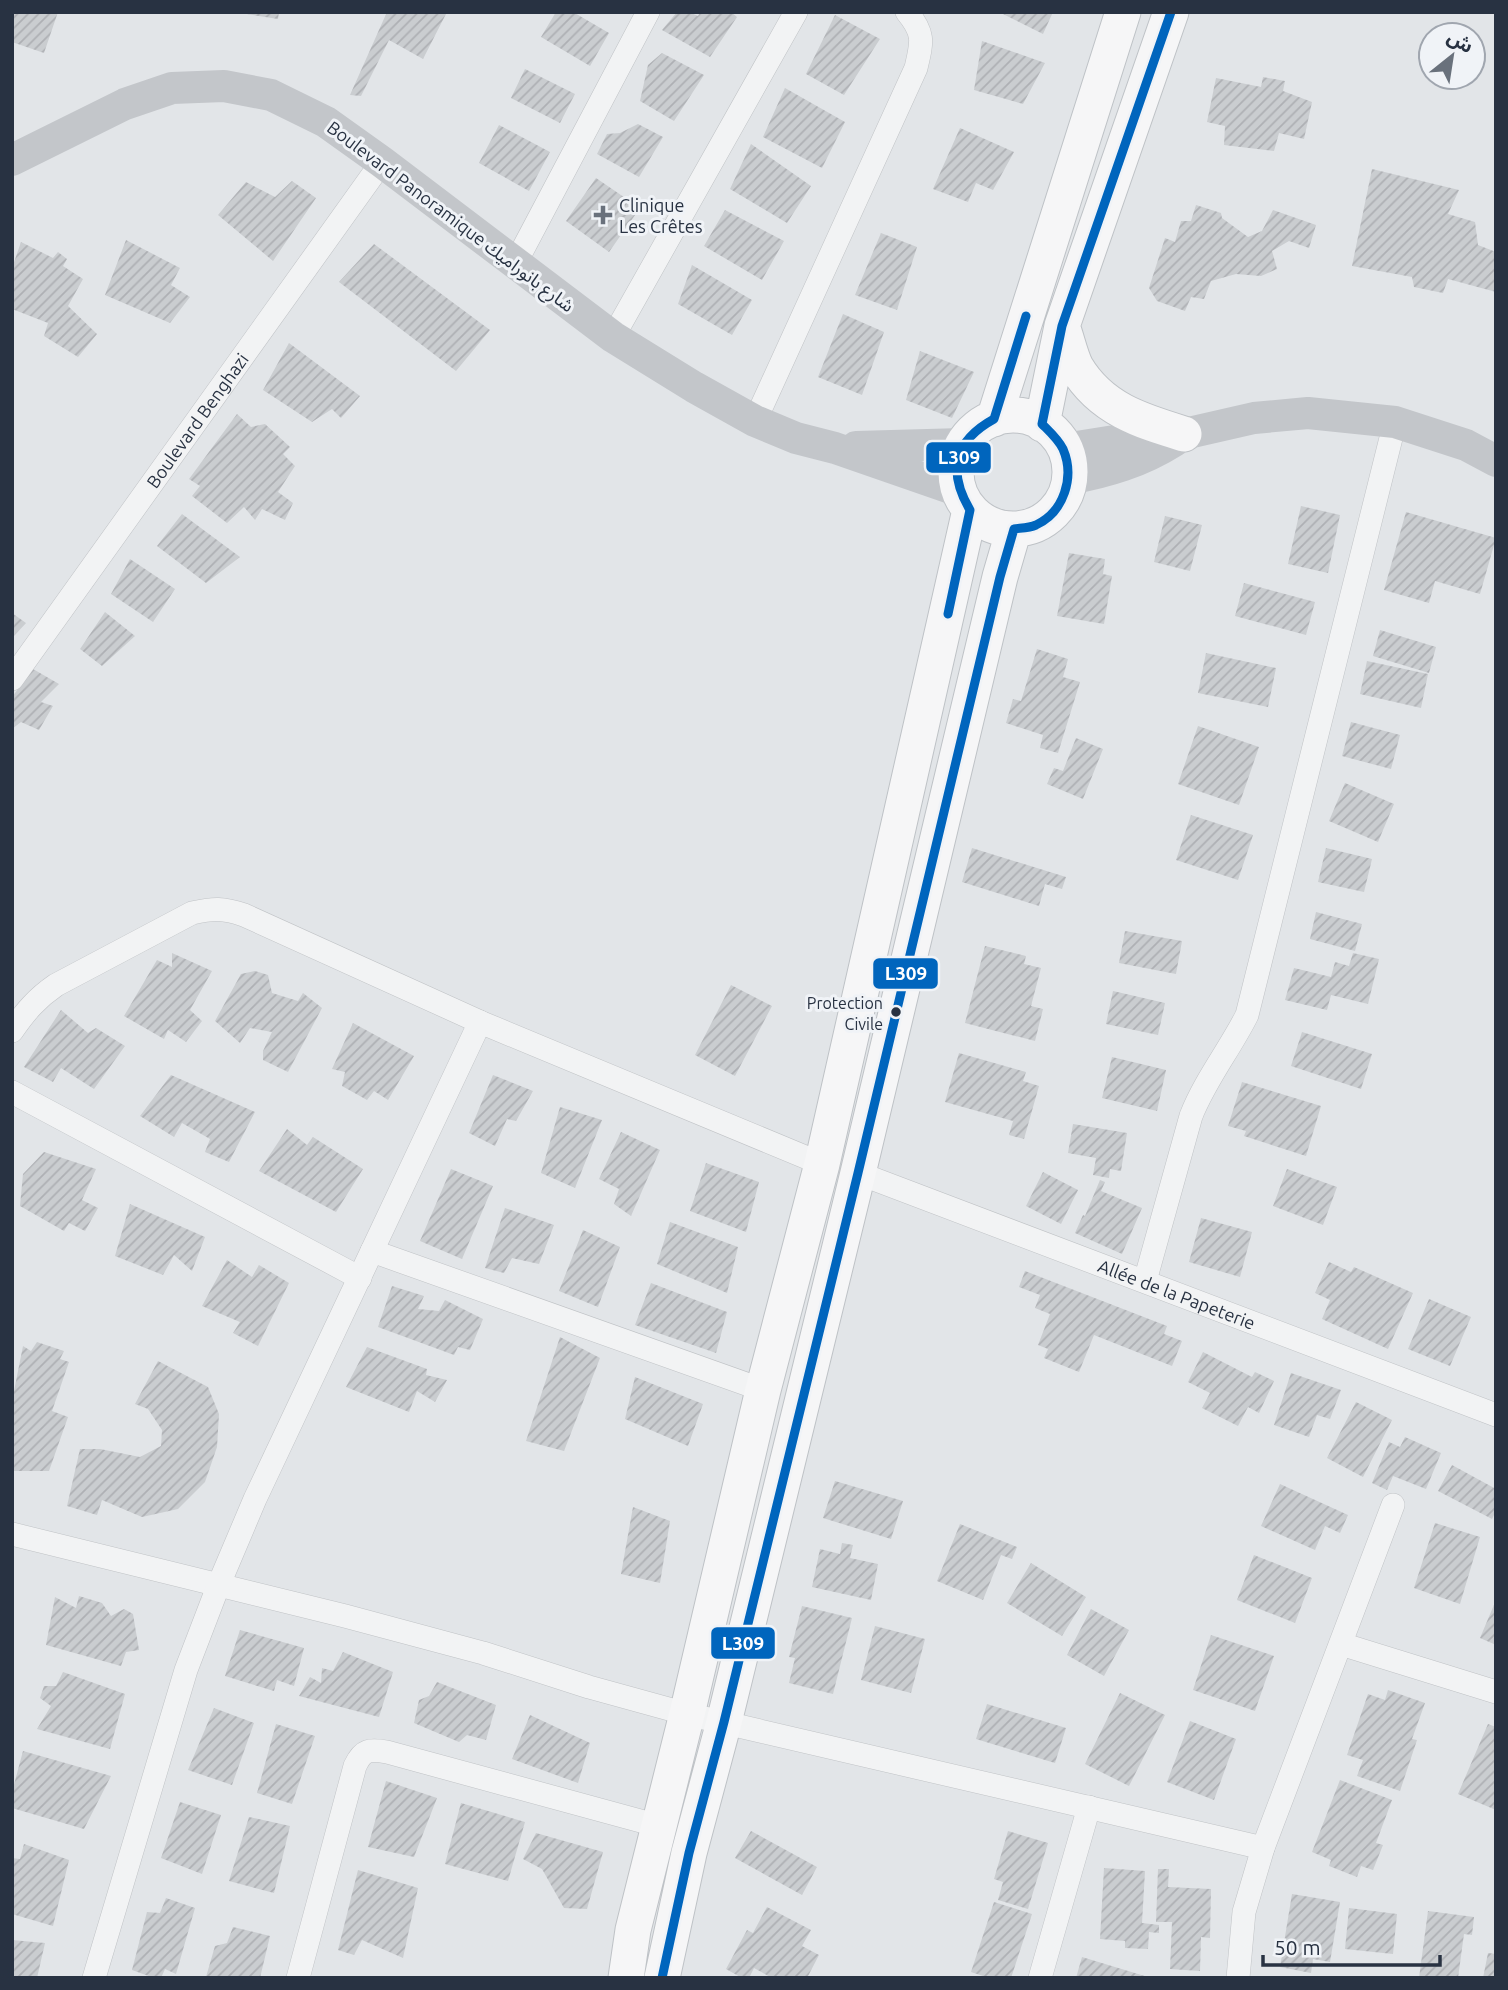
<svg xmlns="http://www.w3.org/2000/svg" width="1508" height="1990" viewBox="0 0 1508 1990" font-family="Ubuntu,'Noto Sans Arabic',sans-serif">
<defs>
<pattern id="building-hatch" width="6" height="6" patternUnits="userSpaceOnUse" patternTransform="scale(1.75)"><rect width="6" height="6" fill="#cacdd0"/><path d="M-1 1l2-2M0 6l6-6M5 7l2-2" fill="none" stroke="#aeb0b4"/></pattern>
</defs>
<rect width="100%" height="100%" fill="#e2e5e8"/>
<path fill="url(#building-hatch)" d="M12,12H58L44,53L12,42Z
M247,12H279L278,19L247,14Z
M387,12H447L423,59L389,40L361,96L350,95Z
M556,12H573L609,33L590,66L541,37Z
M677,12H689L698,16L700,12H731L737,17L710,57L662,30Z
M999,12H1053L1043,34Z
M835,15L880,39L844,95L806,74Z
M982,41L1045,63L1023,104L974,90Z
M662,53L704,75L674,121L640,101L648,65Z
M525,69L575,94L560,123L511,98Z
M1263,77L1285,81L1283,91L1312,102L1304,139L1279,133L1274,151L1224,145L1225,126L1207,122L1216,78L1261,87Z
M785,88L845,122L822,168L763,137Z
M638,124L663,137L639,177L597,154L607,134L620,133Z
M499,125L550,152L529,191L479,163Z
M960,128L1014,152L993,190L976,183L968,202L933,189Z
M751,144L811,186L787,223L730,189Z
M1372,169L1459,190L1448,214L1475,222L1478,245L1496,252V292L1448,279L1443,293L1414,287L1412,277L1352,266Z
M596,178L640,208L609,252L566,221Z
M292,181L316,198L273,261L218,215L246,182L275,197Z
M1196,205L1221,213L1222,218L1248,237L1262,231L1273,210L1316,225L1309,248L1289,241L1272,251L1277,269L1261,276L1236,274L1211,281L1204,299L1191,297L1185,311L1157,301L1149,288L1165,238L1175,242L1181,221H1191Z
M725,210L784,241L762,280L704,246Z
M881,233L917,247L897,310L855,295Z
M126,240L180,268L171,285L190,297L170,323L105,295Z
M21,242L53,258L58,252L67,259L63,266L83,279L68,306L97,334L78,357L44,336L48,323L12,309V268Z
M374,244L490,330L456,371L339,282Z
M692,265L752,300L732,335L678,304Z
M843,314L884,332L862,395L818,377Z
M289,343L360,396L341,418L332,409L312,422L263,390Z
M920,351L974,372L952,418L906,400Z
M237,414L251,427L265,424L290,447L283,454L295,466L278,492L293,503L285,520L262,509L255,520L244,507L227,523L192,496L200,486L189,479Z
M1301,506L1340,515L1328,573L1288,564Z
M1406,512L1496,538L1480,594L1435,581L1429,603L1384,590Z
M182,514L240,557L206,583L157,546Z
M1165,516L1202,525L1190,571L1154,562Z
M1069,553L1105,559L1103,574L1112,576L1104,624L1057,616Z
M130,559L175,589L153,622L111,594Z
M1244,583L1315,602L1306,635L1235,616Z
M105,612L135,636L102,666L80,649Z
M12,613L26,623L12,638Z
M1380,630L1436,647L1429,673L1373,656Z
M1037,649L1068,659L1063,677L1080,682L1058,753L1040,748L1043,735L1006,723L1013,699L1021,701Z
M1206,653L1276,668L1268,707L1198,693Z
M1367,661L1428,674L1421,708L1360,694Z
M33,669L59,684L41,702L53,706L39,730L21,722L12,729V697Z
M1351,722L1400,735L1391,769L1342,756Z
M1198,726L1259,747L1239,805L1178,784Z
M1076,738L1103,749L1083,799L1047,784L1054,768L1063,771Z
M1345,783L1394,804L1378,842L1329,821Z
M1191,815L1253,835L1238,880L1176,860Z
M972,848L1066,877L1062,889L1045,884L1039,906L962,882Z
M1326,848L1372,859L1364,892L1318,882Z
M1316,912L1362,924L1355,951L1310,939Z
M1125,931L1182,941L1176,974L1119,963Z
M985,946L1026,956L1024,964L1041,968L1031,1006L1043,1009L1035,1041L965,1023Z
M172,953L212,971L190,1010L202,1021L186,1042L168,1030L164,1039L124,1016L157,960L172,967Z
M1353,953L1379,959L1368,1004L1331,995L1327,1010L1285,1000L1294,968L1331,977L1335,962L1349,966Z
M255,971L268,975L272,993L298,1001L303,993L322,1008L288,1072L263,1060V1051L272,1032L250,1028L240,1043L215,1021L241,974Z
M731,985L772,1006L735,1076L695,1055Z
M1113,991L1165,1003L1158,1035L1106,1024Z
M61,1010L88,1033L96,1028L125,1046L94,1089L61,1068L53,1082L24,1067Z
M353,1023L414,1056L388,1100L374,1091L367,1100L342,1086L345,1072L332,1069Z
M1302,1032L1372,1054L1361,1089L1291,1066Z
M959,1053L1026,1072L1023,1081L1039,1086L1024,1139L1009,1135L1013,1121L945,1102Z
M1112,1057L1166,1070L1157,1111L1102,1098Z
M171,1075L255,1112L229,1162L205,1152L210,1139L182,1123L174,1137L140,1116Z
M493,1075L533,1091L516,1121L507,1119L495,1146L469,1133Z
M1242,1082L1321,1106L1306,1156L1244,1136L1246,1131L1228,1126Z
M560,1107L602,1120L575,1188L541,1173Z
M1073,1124L1127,1133L1121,1171L1110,1169L1109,1178L1093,1175L1096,1158L1068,1153Z
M287,1129L307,1145L313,1137L363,1169L336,1212L259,1171Z
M621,1132L660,1150L631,1216L614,1204L619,1189L599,1179Z
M44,1152L96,1169L82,1200L98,1208L85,1231L69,1223L64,1231L20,1206L23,1174Z
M706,1163L759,1182L746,1232L690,1211Z
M451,1169L493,1186L462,1259L420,1241Z
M1287,1169L1337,1187L1323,1225L1273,1206Z
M1043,1172L1078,1190L1061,1224L1026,1206Z
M1100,1180L1105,1182L1101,1191L1142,1208L1122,1254L1075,1233L1083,1215L1085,1216Z
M130,1204L205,1237L192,1271L174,1255L163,1275L115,1256Z
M505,1208L554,1225L539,1264L512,1258L504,1273L485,1268Z
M1201,1218L1252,1232L1240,1277L1189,1262Z
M670,1222L738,1247L727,1293L657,1264Z
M583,1230L620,1247L598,1307L559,1291Z
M227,1260L252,1277L259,1265L289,1283L258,1346L233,1333L240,1322L202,1306Z
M1329,1262L1351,1272L1354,1267L1413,1293L1388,1349L1322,1319L1330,1300L1315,1293Z
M1025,1271L1167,1326L1164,1334L1182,1341L1172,1366L1094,1335L1079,1372L1044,1358L1048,1349L1038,1345L1050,1314L1035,1308L1040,1295L1019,1287Z
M651,1283L727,1312L716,1353L635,1325Z
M392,1286L424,1296L418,1309L439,1311L445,1300L483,1319L470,1350L458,1347L454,1355L378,1327Z
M1429,1299L1471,1317L1450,1366L1408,1349Z
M560,1337L600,1358L564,1451L526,1441Z
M37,1342L64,1351L60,1359L69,1362L52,1411L68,1417L49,1471H12V1401L23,1346L31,1351Z
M367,1347L427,1369L426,1375L447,1380L435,1402L417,1391L409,1412L346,1387Z
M1203,1352L1252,1377L1255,1372L1274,1381L1259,1413L1248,1407L1238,1426L1202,1408L1210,1393L1188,1382Z
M158,1361L208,1387L219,1414L217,1447L205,1482L178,1509L142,1517L102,1500L97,1515L67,1506L80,1449H100L140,1457L161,1446L162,1430L148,1409L135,1404Z
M1291,1373L1341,1390L1330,1419L1317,1415L1309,1437L1274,1425Z
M635,1377L703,1404L688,1446L625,1419Z
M1356,1402L1392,1420L1363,1477L1327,1458Z
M1405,1437L1441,1453L1426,1489L1393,1476L1387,1490L1372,1483L1389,1442L1400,1447Z
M1452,1465L1496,1489V1511L1492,1519L1438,1491Z
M835,1481L903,1501L891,1539L823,1518Z
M1280,1484L1348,1515L1340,1533L1325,1526L1315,1550L1261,1526Z
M633,1507L670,1521L660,1583L621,1574Z
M1435,1523L1480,1537L1460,1604L1414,1588Z
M960,1524L1017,1547L1012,1559L1001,1555L983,1600L937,1581Z
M842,1543L853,1545L850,1558L878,1564L871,1600L812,1587L820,1549L840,1554Z
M1254,1555L1312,1578L1295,1623L1237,1600Z
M1031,1563L1086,1597L1062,1636L1007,1603Z
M79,1596L102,1603L111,1616L124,1609L133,1614L139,1650L126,1652L121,1666L46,1645L55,1597L76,1608Z
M1496,1600V1645L1480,1638Z
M802,1606L852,1618L833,1694L789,1683L795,1658L789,1657Z
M1091,1609L1129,1630L1104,1676L1067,1655Z
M875,1626L925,1639L911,1693L861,1680Z
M240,1630L304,1648L294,1686L277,1680L274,1691L225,1676Z
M1211,1635L1274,1656L1255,1711L1193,1690Z
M343,1652L393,1672L379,1717L299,1696L310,1677L321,1683L322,1668L333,1671Z
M63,1672L125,1694L110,1749L37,1729L51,1706L40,1698L44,1686H56Z
M437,1682L496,1705L486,1740L467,1735L459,1742L414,1723L419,1700L429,1696Z
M1388,1690L1425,1703L1412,1739L1417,1740L1400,1791L1357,1776L1363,1760L1347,1755L1368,1694L1385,1700Z
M1120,1693L1165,1715L1129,1786L1085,1764Z
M987,1704L1066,1728L1055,1763L976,1739Z
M214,1708L254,1723L232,1785L188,1770Z
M530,1715L590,1743L578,1783L512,1759Z
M1190,1721L1236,1739L1214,1800L1167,1782Z
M276,1724L315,1736L292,1804L257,1793Z
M1488,1724L1496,1727V1810L1458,1794Z
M23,1751L111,1776L84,1829L12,1808V1792Z
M1340,1780L1392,1800L1376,1843L1383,1845L1373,1870L1361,1866L1357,1877L1329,1866L1331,1860L1312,1852Z
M386,1781L437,1798L414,1857L368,1847Z
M180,1802L221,1815L202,1874L161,1858Z
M461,1803L525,1822L508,1881L445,1864Z
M249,1817L290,1826L274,1893L229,1881Z
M751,1831L817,1867L802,1895L735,1858Z
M1008,1831L1048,1843L1028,1909L998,1900L1003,1882L994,1879Z
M536,1833L603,1852L587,1909L564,1908L542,1869L523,1859Z
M24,1844L69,1860L53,1926L12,1914V1858L20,1859Z
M1104,1868L1145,1871L1142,1923L1159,1925V1933L1149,1932L1148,1949L1125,1948V1941L1100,1939Z
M1158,1869H1169L1168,1887L1211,1889L1210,1938L1201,1937L1200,1971L1170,1969L1172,1922H1156Z
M358,1870L418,1888L403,1958L362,1940L354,1955L338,1950Z
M1292,1894L1340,1902L1330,1962L1313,1959L1311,1973L1280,1967Z
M166,1898L195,1908L176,1974L165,1969L161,1978H154L132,1970L147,1912L160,1913Z
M994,1902L1032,1914L1011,1978H989L971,1972Z
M767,1907L811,1930L802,1946L819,1955L807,1978H772L754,1968L749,1978H742L726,1969L747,1930L753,1933Z
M1349,1908L1397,1914L1393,1954L1345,1949Z
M1428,1911L1474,1917L1472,1935L1464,1934L1458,1978H1419Z
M233,1927L270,1936L260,1978L206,1977L215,1946L227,1943Z
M12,1940L45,1943L37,1978H12Z
M1488,1953L1496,1954V1978H1483Z
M1082,1957L1148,1977V1978H1076Z"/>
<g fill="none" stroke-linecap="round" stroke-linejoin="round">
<g stroke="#c0c3c6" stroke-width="24">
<g id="minor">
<path d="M515,264L648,12"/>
<path d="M613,337L796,12"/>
<path d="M755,421L916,68C922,42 925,34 907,12"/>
<path id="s1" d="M12,679L382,162"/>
<path d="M12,1031C25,1012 37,998 56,985L192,913C214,908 223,908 244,915L480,1022L822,1164"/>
<path d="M12,1092L360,1278"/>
<path id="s2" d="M858,1173L1496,1415"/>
<path d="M372,1251L763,1390"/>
<path d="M1145,1281L1191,1116C1205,1080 1230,1049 1247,1015L1395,422"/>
<path d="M12,1534L345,1616L483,1653L589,1687L687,1714L1263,1848"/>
<path d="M1341,1644L1496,1692"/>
<path d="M94,1978L186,1670L219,1584L255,1499L480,1022"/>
<path d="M298,1978L355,1766C363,1749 370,1749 387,1752L659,1826"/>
<path d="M1040,1978L1089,1807"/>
<path d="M1238,1978L1244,1912L1263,1848L1393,1505"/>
</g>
</g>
<g stroke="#bec2c6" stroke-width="37">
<path id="primary" d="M1062,326C1067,339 1070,355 1076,367C1101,409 1141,421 1184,434
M956 472a57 57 0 1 1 114 0a57 57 0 1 1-114 0Z
M994,419L1123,12
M1042,424L1062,326L1171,12
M626,1978L633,1930L687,1714L763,1390L822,1164L970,510
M662,1978L689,1853L724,1722L858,1173L1000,577L1014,529"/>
</g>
<use href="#minor" stroke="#f2f3f4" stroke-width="23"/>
<path stroke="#c3c6ca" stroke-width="32" d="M12,160L125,104L172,88L224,86L271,95L326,122L382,162L613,337L694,387L755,421L796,438L835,448L959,491
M856,447L963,444
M1064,449L1127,439L1184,434L1254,418L1308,413L1395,422L1466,445L1496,461
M1069,479C1107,472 1141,462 1174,441"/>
<use href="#primary" stroke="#f6f6f7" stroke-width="35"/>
<g stroke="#f0f3f7" stroke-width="14">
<path id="bus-1" d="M948,614L970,510C947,471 954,441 994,419L1026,316
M662,1978L689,1853L724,1722L858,1173L1000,577L1014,529C1021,528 1029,528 1036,525C1064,512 1075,477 1063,449C1058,439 1050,432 1042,424L1062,326L1171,12"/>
</g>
<use href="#bus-1" stroke="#0065bd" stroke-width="9"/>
</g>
<path fill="#69717c" stroke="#f0f3f7" stroke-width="2.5" d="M599.5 204.5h7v7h7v7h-7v7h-7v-7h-7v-7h7z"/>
<circle fill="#283242" stroke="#f0f3f7" stroke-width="2.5" cx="896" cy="1012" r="6"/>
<g text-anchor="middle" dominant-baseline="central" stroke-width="6" stroke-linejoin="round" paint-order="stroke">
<g font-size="16" fill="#283242" stroke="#f0f3f7" text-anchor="end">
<text x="883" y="1003">Protection<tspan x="883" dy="21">Civile</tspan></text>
</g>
<g font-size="18" fill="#283242" stroke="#f0f3f7" text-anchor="start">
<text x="619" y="205">Clinique<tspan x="619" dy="21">Les Crêtes</tspan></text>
</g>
<g font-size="18" fill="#283242" stroke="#f0f3f7">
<text transform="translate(451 216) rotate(37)">Boulevard Panoramique شارع بانوراميك</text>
<text stroke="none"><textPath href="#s1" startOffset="318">Boulevard Benghazi</textPath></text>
<text stroke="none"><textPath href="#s2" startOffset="341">Allée de la Papeterie</textPath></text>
</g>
</g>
<g stroke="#f0f3f7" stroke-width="2.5">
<rect x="925" y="441" width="67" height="33" rx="7" fill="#0065bd"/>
<rect x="872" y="957" width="67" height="33" rx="7" fill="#0065bd"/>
<rect x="710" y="1626" width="66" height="34" rx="7" fill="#0065bd"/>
</g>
<g font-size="19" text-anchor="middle" font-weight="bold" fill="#fff">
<text x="959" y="464">L309</text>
<text x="906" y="980">L309</text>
<text x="743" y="1650">L309</text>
</g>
<rect width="1508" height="1990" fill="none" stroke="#283242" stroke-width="28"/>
<g transform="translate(1452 56) rotate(30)"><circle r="33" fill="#f0f3f7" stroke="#a0a6af" stroke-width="2"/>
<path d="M0-5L12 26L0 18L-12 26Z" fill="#69717c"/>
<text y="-10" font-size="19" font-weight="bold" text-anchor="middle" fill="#283242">ش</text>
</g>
<path d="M1263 1955v10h177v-10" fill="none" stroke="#283242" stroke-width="3.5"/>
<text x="1274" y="1955" font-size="21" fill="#283242" stroke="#f0f3f7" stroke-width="5" paint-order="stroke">50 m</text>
</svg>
